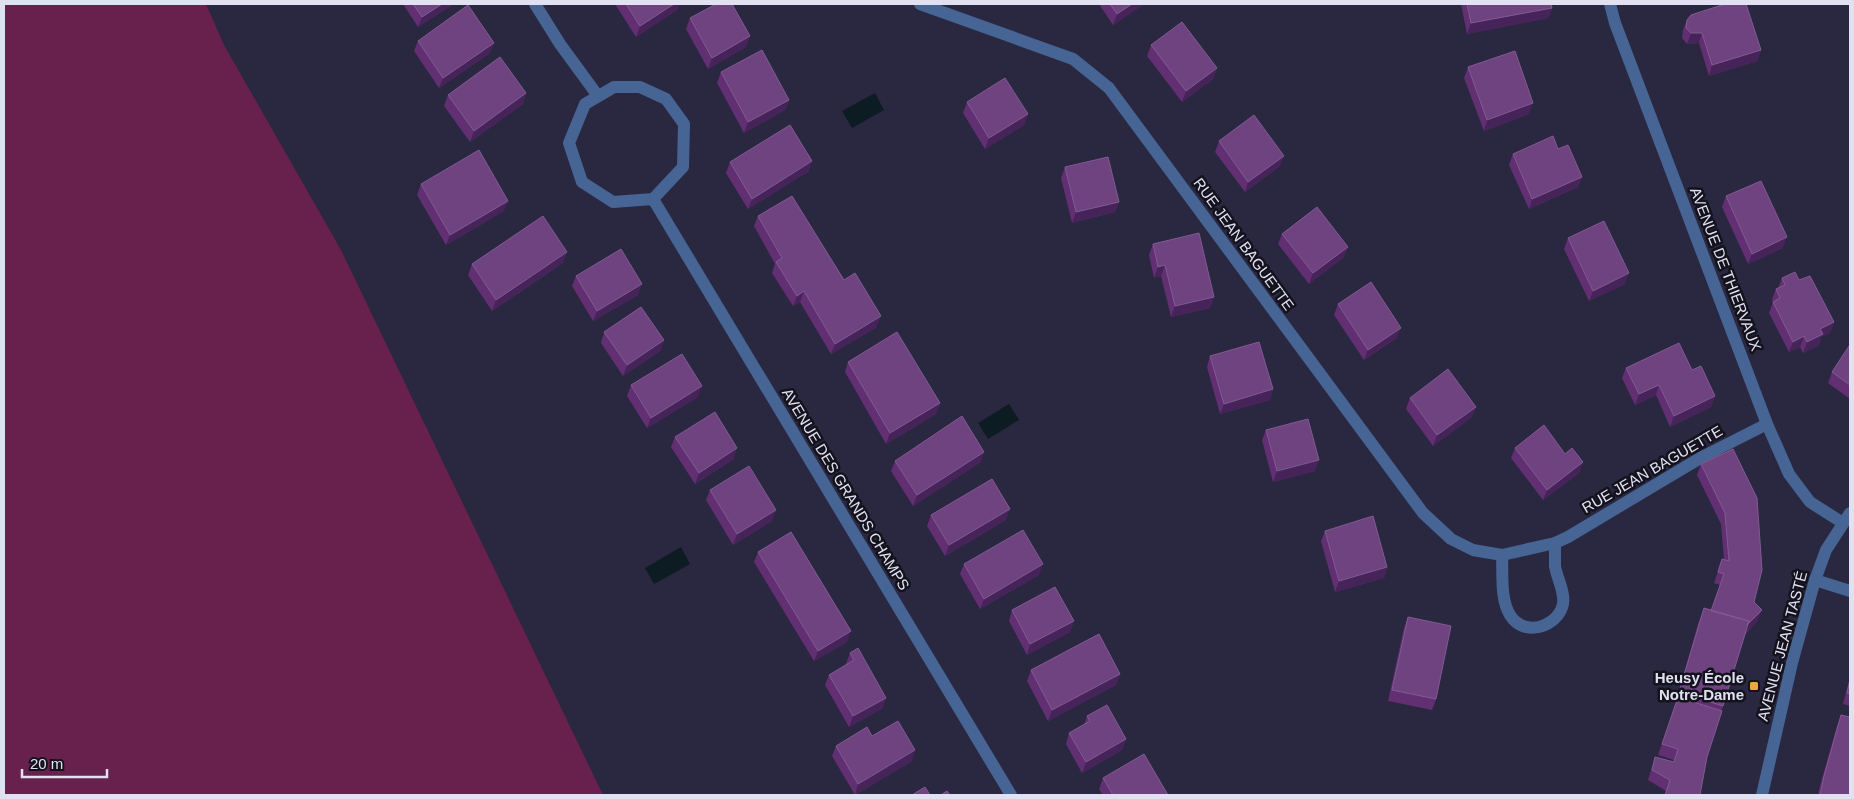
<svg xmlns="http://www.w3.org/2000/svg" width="1854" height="799" viewBox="0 0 1854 799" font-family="Arial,sans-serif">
<rect width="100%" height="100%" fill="#2a2740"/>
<path fill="#68204c" d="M4,4H206L224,45L341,250L603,795H4Z"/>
<path fill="#0d1c23" d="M875,93L884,110L852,128L842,111Z
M1009,404L1019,420L988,439L978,423Z
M681,547L690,564L654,584L645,568Z"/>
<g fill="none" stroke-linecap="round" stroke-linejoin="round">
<path stroke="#466594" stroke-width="12" d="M1502,555C1503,574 1500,599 1510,615C1524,638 1558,627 1563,604C1565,591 1557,579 1555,566C1555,559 1555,551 1555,543"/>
<path stroke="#466594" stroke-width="12" d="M535,4L560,44L598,96
M920,4L1073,59L1109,88L1423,513L1451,539L1473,550L1502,555L1555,543L1568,537L1702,457L1767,424
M1610,4L1615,23L1767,424L1789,474L1810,502L1843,523
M614,87H640L666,99L684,124L683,167L653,199L613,202L582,182L569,143L585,104Z
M653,199L1011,795
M1815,580L1850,591"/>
<path stroke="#466594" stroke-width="12" d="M1762,795L1792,663L1815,580L1826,550L1850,513"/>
</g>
<path fill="#622f73" d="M403,4H454L418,27Z
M615,4H679L677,10L636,37Z
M1099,4H1144L1113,25Z
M1461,4H1551L1552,8L1548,18L1467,34Z
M690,18L750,36L746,47L708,69L686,29Z
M1687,20L1761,50L1757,61L1709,76L1699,43L1687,44L1682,38L1683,30Z
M418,41L490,53L439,88L414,51Z
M1151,45L1217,68L1213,79L1182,102L1147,56Z
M1468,67L1529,114L1484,131L1464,78Z
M721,72L789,100L785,110L744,133L717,83Z
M526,93L523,104L470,142L444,106L448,95Z
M967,102L1028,114L1024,125L985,149L963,113Z
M1219,141L1280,166L1245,192L1215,152Z
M1558,149L1582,177L1578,187L1529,209L1509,165L1513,154Z
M730,162L809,171L748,209L726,173Z
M1065,167L1119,202L1115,212L1072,223L1061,178Z
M421,184L504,211L446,245L417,195Z
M1726,196L1783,248L1748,264L1722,207Z
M758,216L844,280L877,327L831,354L800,302L793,306L772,273L775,264L754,226Z
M1282,234L1344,257L1309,284L1278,244Z
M1568,238L1625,284L1589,301L1564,249Z
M1153,244L1214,297L1210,308L1171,317L1161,276L1154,278L1149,255Z
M563,263L492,311L468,275L472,264Z
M576,276L638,295L593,321L572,286Z
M1782,278L1799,280L1834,322L1830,333L1821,337L1819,345L1803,353L1800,347L1789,352L1769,313L1773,302L1772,299L1776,289L1778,288Z
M1338,304L1397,338L1364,360L1334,315Z
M604,332L664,340L660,351L623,376L601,343Z
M1850,347V399L1828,383L1832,372Z
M1210,356L1273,389L1270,400L1220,414L1207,367Z
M848,362L940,403L936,414L886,444L845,372Z
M1626,368L1715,396L1711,407L1670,427L1656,395L1635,405L1622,378Z
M631,385L698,397L647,428L627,396Z
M1410,398L1472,417L1433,446L1406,409Z
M1266,430L1315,471L1273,482L1262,440Z
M675,437L734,459L695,484L671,447Z
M1515,448L1565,454L1583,462L1579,473L1543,500L1511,458Z
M1733,449L1754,602L1758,620L1745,635L1723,706L1707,757L1700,795H1665L1666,791L1648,780L1655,757L1673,762L1674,760L1658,755L1674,708L1698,624L1704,608L1711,610L1720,585L1714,583L1722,559L1724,560L1721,524L1697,475L1701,464Z
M895,461L981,462L913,506L891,471Z
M710,490L772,521L733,545L706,500Z
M931,515L1006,520L945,556L927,526Z
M1325,531L1387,567L1384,578L1335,592L1321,541Z
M758,552L847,642L814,661L754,562Z
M964,564L1039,575L980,609L960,574Z
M1012,610L1074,621L1070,632L1027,655L1009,621Z
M1408,617L1436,699L1432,710L1388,701L1404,628Z
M850,653L883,708L849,727L825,685L829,675L846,665V664Z
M1031,670L1120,674L1116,685L1048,721L1027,681Z
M1850,677V706L1843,704Z
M1841,715L1850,795H1818L1820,786L1837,726Z
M1087,716L1126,739L1122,750L1082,773L1066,744L1069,733L1084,725Z
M872,736L912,761L855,795L832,756L836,746Z
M1103,778L1168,795H1103L1099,789Z"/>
<path fill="#462459" d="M442,4H454L418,27L422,17Z
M674,4H679L677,10L636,37L640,26Z
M1132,4H1144L1113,25L1117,14Z
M1552,8L1548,18L1467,34L1471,23Z
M1691,33H1702L1699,43L1687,44Z
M750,36L746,47L708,69L712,58Z
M494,43L490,53L439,88L443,78Z
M1761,50L1757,61L1709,76L1712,65Z
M1217,68L1213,79L1182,102L1186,91Z
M526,93L523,104L470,142L474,131Z
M789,100L785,110L744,133L748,122Z
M1533,103L1529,114L1484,131L1487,120Z
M1028,114L1024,125L985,149L989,138Z
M1284,156L1280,166L1245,192L1248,182Z
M812,161L809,171L748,209L752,199Z
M1582,177L1578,187L1529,209L1532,199Z
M508,201L504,211L446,245L450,235Z
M1119,202L1115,212L1072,223L1076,212Z
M1787,237L1783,248L1748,264L1752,254Z
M1348,247L1344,257L1309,284L1313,273Z
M567,252L563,263L492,311L496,300Z
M1165,265L1161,276L1154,278L1158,267Z
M1629,273L1625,284L1589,301L1593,291Z
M642,284L638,295L593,321L597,311Z
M804,291L800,302L793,306L797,296Z
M1214,297L1210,308L1171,317L1175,306Z
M881,316L877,327L831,354L835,344Z
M1834,322L1830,333L1821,337L1819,345L1803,353L1807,342L1820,329Z
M1401,328L1397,338L1364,360L1368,350Z
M1804,336L1800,347L1789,352L1793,342Z
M664,340L660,351L623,376L627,365Z
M1659,385L1656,395L1635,405L1639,394Z
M702,386L698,397L647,428L651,418Z
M1273,389L1270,400L1220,414L1224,404Z
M1715,396L1711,407L1670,427L1674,416Z
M940,403L936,414L886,444L890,433Z
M1476,407L1472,417L1433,446L1437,435Z
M737,448L734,459L695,484L699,473Z
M984,452L981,462L913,506L917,495Z
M1319,460L1315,471L1273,482L1277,471Z
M1583,462L1579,473L1543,500L1547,490Z
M1010,509L1006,520L945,556L949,545Z
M776,510L772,521L733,545L737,534Z
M1043,564L1039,575L980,609L984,599Z
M1387,567L1384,578L1335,592L1339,581Z
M1762,610L1758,620L1743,636L1747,625Z
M1074,621L1070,632L1027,655L1030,644Z
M851,631L847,642L814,661L818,651Z
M1120,674L1116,685L1048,721L1052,710Z
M886,698L883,708L849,727L853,716Z
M1126,739L1122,750L1082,773L1086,762Z
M915,750L912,761L855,795L858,784Z"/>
<path fill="#6f4280" stroke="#815b92" d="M413,4H442L422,17Z
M626,4H674L640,26Z
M716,4H732L750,36L712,58L690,18Z
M1110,4H1132L1117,14Z
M1467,4H1551L1552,8L1471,23Z
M1725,4H1746L1761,50L1712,65L1702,33H1691L1686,28L1687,20L1691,15Z
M468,5L494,43L443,78L418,41Z
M1182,22L1217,68L1186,91L1151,45Z
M762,50L789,100L748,122L721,72Z
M1515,51L1533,103L1487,120L1468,67Z
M500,57L526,93L474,131L448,95Z
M1005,78L1028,114L989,138L967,102Z
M1254,115L1284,156L1248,182L1219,141Z
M790,125L812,161L752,199L730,162Z
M1553,136L1558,149L1568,145L1582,177L1532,199L1513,154Z
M479,150L508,201L450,235L421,184Z
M1108,157L1119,202L1076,212L1065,167Z
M1761,181L1787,237L1752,254L1726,196Z
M792,196L844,280L855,273L881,316L835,344L804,291L797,296L776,262L782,258L758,216Z
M1317,207L1348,247L1313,273L1282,234Z
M543,216L567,252L496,300L472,264Z
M1604,221L1629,273L1593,291L1568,238Z
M1199,233L1214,297L1175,306L1165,265L1158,267L1153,244Z
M621,249L642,284L597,311L576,276Z
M1795,272L1799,280L1810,276L1834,322L1820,329L1823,334L1807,342L1804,336L1793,342L1773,302L1780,298L1776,289L1785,285L1782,278Z
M1371,282L1401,328L1368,350L1338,304Z
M641,307L664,340L627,365L604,332Z
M897,332L940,403L890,433L848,362Z
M1259,342L1273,389L1224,404L1210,356Z
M1679,343L1692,370L1701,366L1715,396L1674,416L1659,385L1639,394L1626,368Z
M1849,346L1850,347V385L1832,372Z
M682,354L702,386L651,418L631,385Z
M1448,369L1476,407L1437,435L1410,398Z
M715,412L737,448L699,473L675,437Z
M962,416L984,452L917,495L895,461Z
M1308,419L1319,460L1277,471L1266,430Z
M1544,425L1565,454L1572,448L1583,462L1547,490L1515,448Z
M1733,449L1757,498L1762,570L1754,602L1762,610L1747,625L1749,621L1711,611L1724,574L1718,572L1722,559L1729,561L1725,513L1701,464Z
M749,466L776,510L737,534L710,490Z
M992,479L1010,509L949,545L931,515Z
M1373,516L1387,567L1339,581L1325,531Z
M1023,530L1043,564L984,599L964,564Z
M791,532L851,631L818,651L758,552Z
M1055,587L1074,621L1030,644L1012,610Z
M1704,608L1749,621L1723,706L1679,692Z
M1408,617L1451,626L1436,699L1392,690Z
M1099,634L1120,674L1052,710L1031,670Z
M858,648L886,698L853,716L829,675L854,660L850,653Z
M1850,680V694L1847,693Z
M1678,697L1722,711L1707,757L1700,795H1665L1670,780L1652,770L1655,757L1674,762L1678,749L1662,744Z
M1107,705L1126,739L1086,762L1069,733L1090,721L1087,716Z
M1841,715L1850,717V795H1820L1824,776Z
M898,721L915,750L858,784L836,746L867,727L872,736Z
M1144,754L1168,795H1111H1113L1103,778Z
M925,787L930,795H912Z
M947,791L950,795H941Z"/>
<rect fill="#eda83b" stroke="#13121d" stroke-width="2" x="1749" y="681" width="10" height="10" rx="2.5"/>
<g text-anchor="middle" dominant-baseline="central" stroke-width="5" stroke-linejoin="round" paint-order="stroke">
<g font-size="15" fill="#e2e1f2" stroke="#13121d">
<text transform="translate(1244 244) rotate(54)">RUE JEAN BAGUETTE</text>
<text transform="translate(1726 269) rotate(69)">AVENUE DE THIERVAUX</text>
<text transform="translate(1652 469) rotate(-30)">RUE JEAN BAGUETTE</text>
<text transform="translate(846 489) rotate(59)">AVENUE DES GRANDS CHAMPS</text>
<text transform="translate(1782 646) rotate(-75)">AVENUE JEAN TASTÉ</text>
</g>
<g font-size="15" font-weight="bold" fill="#e2e1f2" stroke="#13121d" text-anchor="end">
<text x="1744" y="677">Heusy École<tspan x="1744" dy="17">Notre-Dame</tspan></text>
</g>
</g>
<rect width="1854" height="799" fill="none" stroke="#e2e1f2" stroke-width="10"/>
<path d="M22 769v8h85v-8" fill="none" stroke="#e2e1f2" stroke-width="2.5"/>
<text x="30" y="769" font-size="15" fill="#e2e1f2" stroke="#13121d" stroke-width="4" paint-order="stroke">20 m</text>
</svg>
